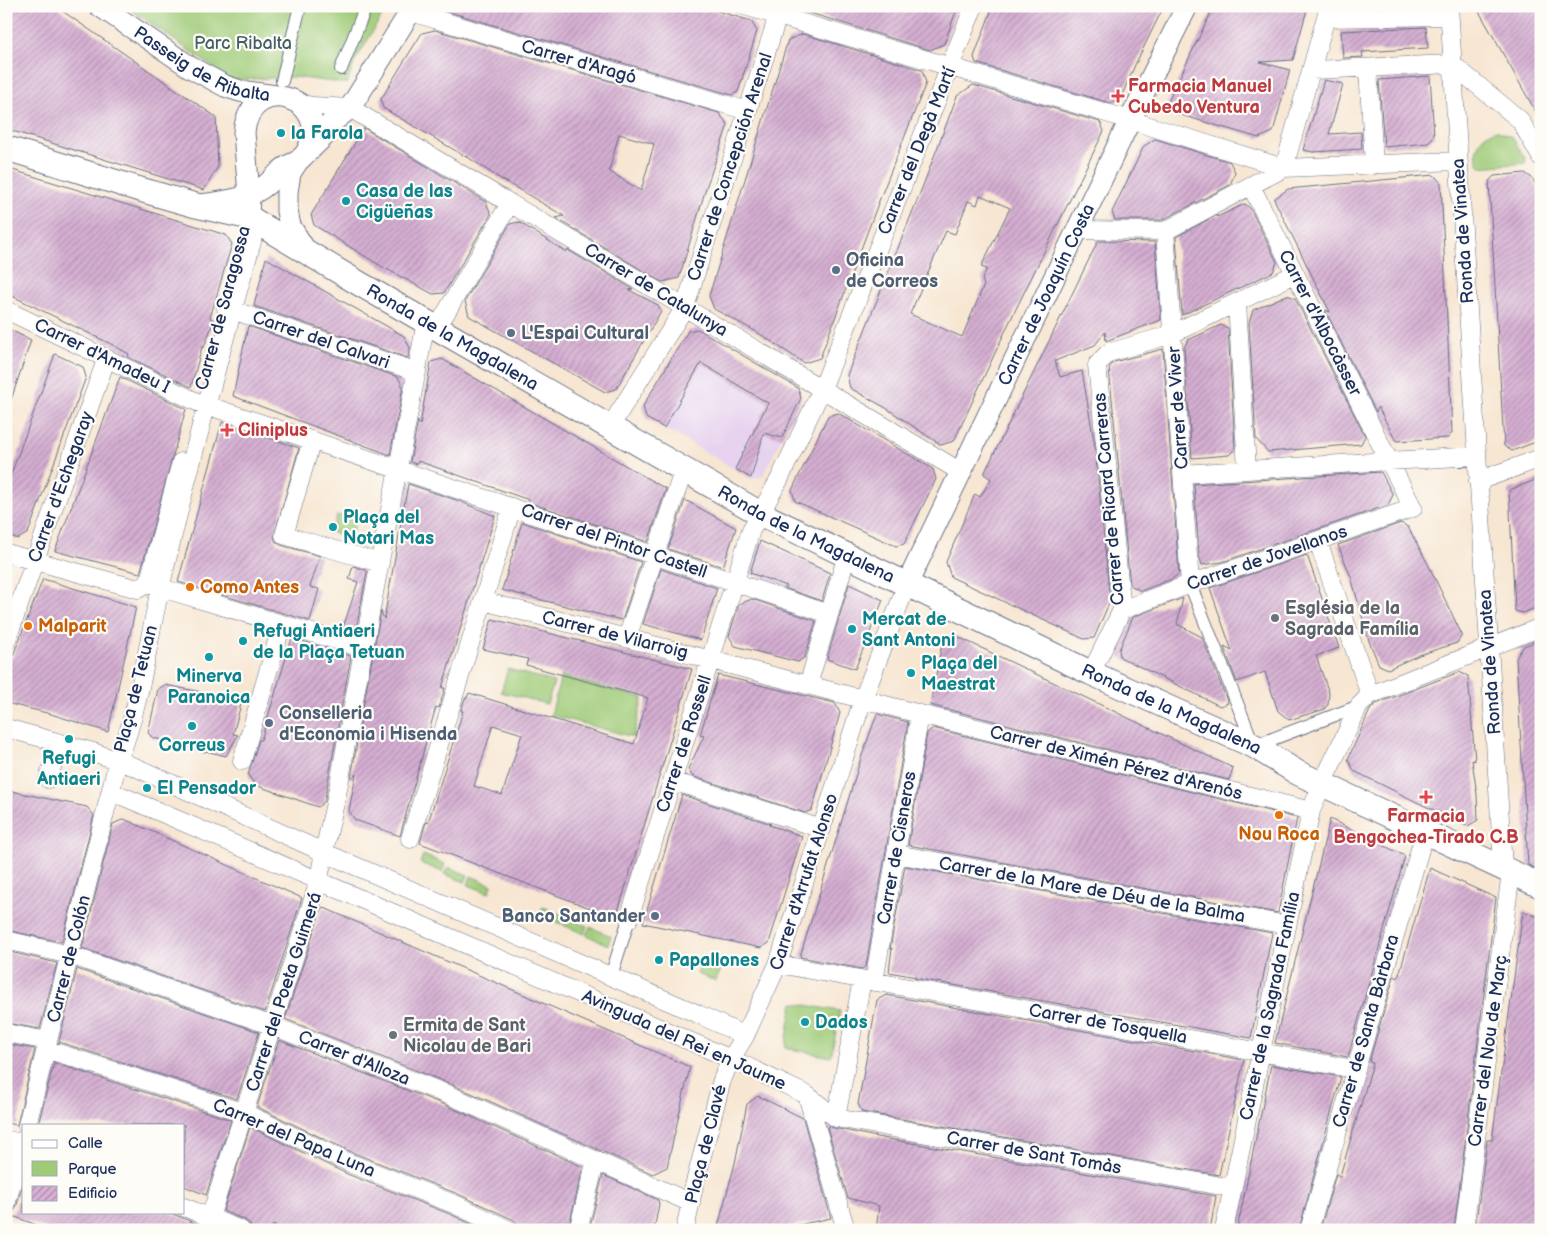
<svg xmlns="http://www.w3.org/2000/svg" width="1547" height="1236" viewBox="0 0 1547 1236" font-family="'Balsamiq Sans',sans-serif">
<defs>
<pattern id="park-tufts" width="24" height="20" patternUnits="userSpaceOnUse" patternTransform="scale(1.25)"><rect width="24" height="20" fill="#9fcb77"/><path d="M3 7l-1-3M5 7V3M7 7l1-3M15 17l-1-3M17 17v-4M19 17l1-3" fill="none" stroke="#81a565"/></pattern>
<pattern id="building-hatch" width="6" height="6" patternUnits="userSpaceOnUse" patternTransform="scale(1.25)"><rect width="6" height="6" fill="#d6afd2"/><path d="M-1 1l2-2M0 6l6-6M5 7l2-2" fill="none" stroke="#ad8fae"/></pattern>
</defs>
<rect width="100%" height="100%" fill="#fdfcf7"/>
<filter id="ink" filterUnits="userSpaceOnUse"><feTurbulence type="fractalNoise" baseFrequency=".02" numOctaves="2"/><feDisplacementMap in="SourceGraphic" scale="10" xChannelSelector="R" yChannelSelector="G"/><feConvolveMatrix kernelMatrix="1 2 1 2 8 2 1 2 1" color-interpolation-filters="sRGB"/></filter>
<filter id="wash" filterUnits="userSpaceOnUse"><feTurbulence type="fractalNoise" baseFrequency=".0096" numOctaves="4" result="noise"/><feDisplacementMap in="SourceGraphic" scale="20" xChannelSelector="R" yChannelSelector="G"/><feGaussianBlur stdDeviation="1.12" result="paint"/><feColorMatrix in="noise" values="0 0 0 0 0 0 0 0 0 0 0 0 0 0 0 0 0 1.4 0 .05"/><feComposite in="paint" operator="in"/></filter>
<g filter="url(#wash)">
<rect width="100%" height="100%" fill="#f7e6d1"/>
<path fill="#e7d2ef" d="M698,328L798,388L801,398L763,476L752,479L646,418L643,406L688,331Z"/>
<path fill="#9fcb77" stroke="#5d7d6a" d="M126,6H388L355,61L347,83H341L294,77L231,80Z
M1496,130L1512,137L1526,160L1525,163L1480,167C1474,158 1476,143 1484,136C1487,133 1492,132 1496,130Z
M508,669L554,682L547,704L501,692Z
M561,676L643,698L633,737L551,715Z
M423,855L445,864L442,872L420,863Z
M448,867L468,875L465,882L444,874Z
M471,876L492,885L489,893L468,885Z
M543,907L564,916L561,924L539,915Z
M566,917L587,926L584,934L563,925Z
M590,927L611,936L608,945L586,935Z
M793,1003L840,1011L831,1057L785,1048Z"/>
<path fill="url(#park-tufts)" stroke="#5d7d6a" d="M348,510L358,513L350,538L331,532L337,515L341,517L342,514L346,515Z
M703,957L723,964L716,981L697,974Z"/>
<g id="blocks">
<path fill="url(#building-hatch)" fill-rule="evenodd" d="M13,6H55L216,117L218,167L204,190L6,129V26Z
M438,6H701L751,21L757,31L738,92L732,95L439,9Z
M801,6H958L944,44L930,50L800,10Z
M993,6H1164L1135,65L1119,102L1110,103L976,63L974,57Z
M1214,6H1308L1293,60L1260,62L1290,70L1273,132L1259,138L1164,110Z
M1476,6H1541V121Z
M1426,27L1428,48L1362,52L1363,57L1343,58L1341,31Z
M435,30L719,113L728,125L707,185L679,278L662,282L567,225L556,218L564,216L496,176L466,156L468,158L383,108L381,99L403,63L422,33ZM619,134L654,144L641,191L609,171Z
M803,34L922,70L926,83L879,201L820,358L804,363L757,332L714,309L709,296L788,40Z
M1430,76L1434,136L1428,143L1384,147L1379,80Z
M1324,80L1343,84L1329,134L1361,132L1362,149L1313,152L1303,150Z
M973,85L1100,122L1104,131L1009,323L954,441L941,445L886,408L850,388L847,375L924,183L957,96ZM980,195L1010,208L981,267L987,269L982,279L984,285L962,337L910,314L946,231L955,234L968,201L977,205Z
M364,128L486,202L491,214L444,293L433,294L381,266L314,225L311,215Z
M1155,139L1230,162L1235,172L1230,185L1162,220H1115L1112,212L1144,146Z
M6,168L226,235L232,244L210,318L214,320L204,347H202L191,387L128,357L129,354L111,344L6,293Z
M1525,173L1532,178L1541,193V440L1512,451L1504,446L1489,181L1494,176Z
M1434,175L1441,183L1452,433L1448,438L1396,441L1378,407L1376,412L1325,310L1330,312L1274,199L1288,189Z
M1245,204L1250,208L1277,262L1273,272L1182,315L1176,237L1217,215V217Z
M519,222L566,252L568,250L633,289L629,290L658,305L661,311L616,389L605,392L469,316L465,301L510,224Z
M1098,241L1155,242L1161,320L1106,341L1105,332L1095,345L1055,361L1060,377L1082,371L1095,447L1110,601L1094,638L1084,639L951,577L946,562L975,494L980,497L991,479L984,474Z
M266,258L404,336L410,348L408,358L254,306Z
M1287,295L1295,298L1365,436L1361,444L1268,452L1256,439L1249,323L1253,310Z
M1221,325L1228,328L1235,449L1229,455L1192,458L1184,348L1188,340Z
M248,326L398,377L403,387L390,455L233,396Z
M6,328L31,340L9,406H6Z
M698,329L798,388L801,398L782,438L764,433L751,478L735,469L768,403L701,363L664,428L646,418L643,406L688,331Z
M1163,349L1179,573L1172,579L1141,591L1130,585L1109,368L1114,362Z
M55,354L83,367L86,377L28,533L18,539L6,535V488Z
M442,359L666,489L648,542L528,502L529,500L418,461L416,464L410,462L418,421L420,425L431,362Z
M120,377L186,409L140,573L55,551Z
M838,413L933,469L936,479L904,544L896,546L795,501L792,490L828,416Z
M222,422L299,448L274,537L276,542L281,545L320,556L310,587L319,589L310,621L178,582Z
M1381,472L1393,495L1388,505L1222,562L1202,565L1199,556L1194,484Z
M1541,478V606L1523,613L1515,611L1509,490Z
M408,484L459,501L495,516L442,688H445L439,708L436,707L427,738L400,836L355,820L349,811L356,774L351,779L361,718L381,611L384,619Z
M685,500L736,528L723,567L668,549Z
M522,522L641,562L623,618L621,620L502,590Z
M1401,523L1408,527L1428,564L1462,635L1457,643L1419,655L1388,669L1379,665L1369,641L1351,577L1338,545Z
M760,541L830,573L822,601L784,588L787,586L750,573Z
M1307,555L1339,648L1316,656L1329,693L1328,705L1325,707V709L1289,720L1278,711L1265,672L1237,682L1224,647L1232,651L1210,588Z
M353,566L366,570L367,572L355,635L342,631L358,582L349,579Z
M661,569L717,588L701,640L643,624Z
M43,579L136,607L108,732L51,714L6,703V677L8,672V656L12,658Z
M849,584L883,600L855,669L827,659Z
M1183,598L1177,624L1202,637L1228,703L1220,706L1120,657L1119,650L1133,617Z
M752,599L816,621L805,657L798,662L735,646L729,636L739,604Z
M492,619L692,669L616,918L420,843L426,822L428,823L463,711H461L465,698H467L469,693L634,744L648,698L526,665L528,659L483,649ZM493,725L522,734L502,795L474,786Z
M952,634L1233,768L1229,780L930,705L943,639Z
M292,638L351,656L325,798V801L318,807L255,785L248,775L259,740H261Z
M1541,639V871L1528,865L1516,658L1524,646Z
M1459,672L1468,676L1475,761L1472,760L1477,795L1478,820L1468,826L1454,818L1429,808L1354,771L1348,759L1370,710L1376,704Z
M718,675L835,703L840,713L812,810L805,813L692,776L688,769L704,736L700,735Z
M165,685L201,692L241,704L233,734L238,735L226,756L206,751L205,752L170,743L171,742L153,738L148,733L158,689Z
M877,714L908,722L866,966L862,969L800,957L861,758Z
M933,728L1297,818L1278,913L908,845L927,733Z
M6,790L87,807L94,815L62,942L6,930Z
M682,795L771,824L769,825L802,836L769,943L761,948L643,923Z
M124,819L302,898L265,1012L82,948L113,824Z
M1330,819L1405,856L1348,1057L1275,1043Z
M905,866L1272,933L1251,1038L914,978L916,977L889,972L892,948L890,949Z
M1430,868L1496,898L1454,1230H1320L1336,1174L1340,1176L1373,1063L1369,1062L1394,976L1398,978Z
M322,907L690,1067L667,1167L653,1174L453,1085L285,1019Z
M1523,911L1541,918V1230H1475L1487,1140H1492Z
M6,951L57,963L40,1029L6,1023Z
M77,969L259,1032L237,1099L59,1042Z
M886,995L1244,1060L1219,1175L862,1112L858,1104L877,1000Z
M279,1040L445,1105L583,1167L568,1230H520L518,1224L514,1220L458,1194L356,1154L257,1107Z
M6,1044L35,1049L17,1125L6,1123Z
M54,1063L231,1120L206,1195L184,1186V1125H38Z
M1271,1065L1341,1077L1299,1230H1237Z
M758,1096L803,1118L831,1218L775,1230H717L735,1163L747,1104Z
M829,1126L834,1128L877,1137L1216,1196L1210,1230H876L879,1206L848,1198L827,1127Z
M250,1127L347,1174L450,1214L484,1230H285L273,1225L272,1230H251L250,1224L245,1220L223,1211Z
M603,1175L658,1200L659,1204L654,1230H589Z
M24,1180V1212H168L197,1224L196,1230H50L10,1215L16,1208Z"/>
</g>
</g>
<g filter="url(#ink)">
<use href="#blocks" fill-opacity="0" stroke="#686f86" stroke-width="1"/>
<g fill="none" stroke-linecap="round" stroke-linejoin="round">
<g stroke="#686f86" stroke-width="14">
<path id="pedestrian" d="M341,69L366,6
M282,81L300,6
M1190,584L1254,746L1359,706
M611,976L629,919"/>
</g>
<g stroke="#686f86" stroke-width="19">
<path id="minor" d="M745,6L1130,120L1284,168L1329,6
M1449,6L1503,868
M411,12L748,111
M1326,18L1449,16
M1368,68L1374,165
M1312,70L1452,64L1520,120L1541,157
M300,104L313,106L350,108L961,472
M1078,230L1165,231L1284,168L1458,161
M1165,231L1190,584
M1237,303L1247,469
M226,308L417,372
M6,310L197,402L829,614
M437,328L510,203
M610,427L685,307L781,6
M312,440L284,535L380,563
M1182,474L1389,461L1251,186
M1478,481L1541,458
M1318,541L1370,695
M6,553L138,589L148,584L181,462
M151,585L363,648
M483,601L920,714L1311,811
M1122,610L1190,584L1413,508L1389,461L1477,456
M627,638L684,469
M6,642L106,360
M1091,673L1122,610L1097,365L1108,353L1172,334L1295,274
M808,685L847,555
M6,728L93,752L135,767L323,852L698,1014L745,1036
M242,761L282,624
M48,779L60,743
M673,781L822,829
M110,794L122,796L162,813L731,1059L807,1095L836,1118L1233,1188
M410,839L512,507
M896,854L1287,925
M629,919L751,530L779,480L822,389L974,6
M6,940L70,955L273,1026L449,1095L691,1203
M778,964L1354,1069
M874,982L920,714
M6,1033L48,1041
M46,1049L245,1113L352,1164L454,1204L509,1230
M807,1095L846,1230
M836,1118L862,980
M27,1125L118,761C140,707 147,646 160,589C187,473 219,357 252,242L253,231L248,217
M6,1140L24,1143
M6,1205L24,1139
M184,1207L241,1230
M206,1230L319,881C324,844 335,809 341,773C367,622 398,472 426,322
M578,1230L596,1160
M685,1230L694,1186L722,1080L731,1059L745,1036L778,964L863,699L907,584
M1224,1230L1311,811L1322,784L1359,706L1370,695L1541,627
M1309,1230L1425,832
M1464,1230L1511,872"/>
</g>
<g stroke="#686f86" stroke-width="23">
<g id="tertiary">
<path id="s1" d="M100,6L190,67L225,86L240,91L276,96"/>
<path d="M200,205C222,202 248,200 266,185C280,174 278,169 297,162"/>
<path d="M248,217L249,195L244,132C251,70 336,99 307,151"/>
<path d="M307,253L290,226L287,211V192L290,173L297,162L323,137L331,123L350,108L414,6"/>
<path id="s2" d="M907,584L1130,120L1187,6"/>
</g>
</g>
<g stroke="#686f86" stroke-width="26">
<g id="secondary">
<path id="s3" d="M6,148L135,188L194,205L248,217L360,284L761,514L1091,673L1254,746L1298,773L1322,784L1541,886"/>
</g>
</g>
<use href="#pedestrian" stroke="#fff" stroke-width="12"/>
<use href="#minor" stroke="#fff" stroke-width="18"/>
<use href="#tertiary" stroke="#fff" stroke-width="21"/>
<use href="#secondary" stroke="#fff" stroke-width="24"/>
</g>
</g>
<g fill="#e0444e" stroke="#fdfcf7" stroke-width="2">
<path d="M1115.5 88.5h5v5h5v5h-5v5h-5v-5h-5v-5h5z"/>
<path d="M224.5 422.5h5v5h5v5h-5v5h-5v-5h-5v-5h5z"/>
<path d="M1423.5 789.5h5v5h5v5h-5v5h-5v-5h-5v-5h5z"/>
</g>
<g fill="#0f9aa8" stroke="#fdfcf7" stroke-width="2">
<circle cx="281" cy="133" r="5"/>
<circle cx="346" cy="201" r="5"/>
<circle cx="333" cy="527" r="5"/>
<circle cx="852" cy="629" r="5"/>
<circle cx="243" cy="641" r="5"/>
<circle cx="209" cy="657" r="5"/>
<circle cx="911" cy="673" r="5"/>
<circle cx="192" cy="726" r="5"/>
<circle cx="69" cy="739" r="5"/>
<circle cx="147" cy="788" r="5"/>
<circle cx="659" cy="960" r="5"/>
<circle cx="805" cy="1022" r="5"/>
</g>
<g fill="#5c6f8a" stroke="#fdfcf7" stroke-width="2">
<circle cx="836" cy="270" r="5"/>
<circle cx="511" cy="333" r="5"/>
<circle cx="269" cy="723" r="5"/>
<circle cx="655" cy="916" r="5"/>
</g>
<g fill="#e8710a" stroke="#fdfcf7" stroke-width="2">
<circle cx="190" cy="587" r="5"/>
<circle cx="28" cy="626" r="5"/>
<circle cx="1279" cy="815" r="5"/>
</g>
<g fill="#6b7280" stroke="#fdfcf7" stroke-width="2">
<circle cx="1275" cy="618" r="5"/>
<circle cx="393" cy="1035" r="5"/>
</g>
<g text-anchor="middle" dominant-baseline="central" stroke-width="4.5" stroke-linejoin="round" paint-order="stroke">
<g font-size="18" fill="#435e66" stroke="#fdfcf7">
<text x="243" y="43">Parc Ribalta</text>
</g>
<g font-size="18" fill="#1b2f5e" stroke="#fdfcf7">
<text stroke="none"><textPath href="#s1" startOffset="119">Passeig de Ribalta</textPath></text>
<text transform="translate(579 62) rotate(16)">Carrer d'Aragó</text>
<text transform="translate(917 151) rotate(-68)">Carrer del Degà Martí</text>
<text transform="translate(730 167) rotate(-72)">Carrer de Concepción Arenal</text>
<text transform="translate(1463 231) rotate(-94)">Ronda de Vinatea</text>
<text transform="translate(656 290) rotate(31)">Carrer de Catalunya</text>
<text stroke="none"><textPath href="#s2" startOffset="321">Carrer de Joaquín Costa</textPath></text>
<text transform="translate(223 308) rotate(-75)">Carrer de Saragossa</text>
<text transform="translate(1320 323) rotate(63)">Carrer d'Albocàsser</text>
<text stroke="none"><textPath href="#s3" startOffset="489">Ronda de la Magdalena</textPath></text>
<text transform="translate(321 340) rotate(19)">Carrer del Calvari</text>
<text transform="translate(102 356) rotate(26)">Carrer d'Amadeu I</text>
<text transform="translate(1178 408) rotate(-94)">Carrer de Viver</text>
<text transform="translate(61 487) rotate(-70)">Carrer d'Echegaray</text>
<text transform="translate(1109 499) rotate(-95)">Carrer de Ricard Carreras</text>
<text stroke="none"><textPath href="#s3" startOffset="894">Ronda de la Magdalena</textPath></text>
<text transform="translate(614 541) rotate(19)">Carrer del Pintor Castell</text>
<text transform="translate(1267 558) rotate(-19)">Carrer de Jovellanos</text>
<text transform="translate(615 635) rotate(14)">Carrer de Vilarroig</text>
<text transform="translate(1490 662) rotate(-94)">Ronda de Vinatea</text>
<text transform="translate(136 689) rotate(-76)">Plaça de Tetuan</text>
<text stroke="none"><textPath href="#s3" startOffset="1299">Ronda de la Magdalena</textPath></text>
<text transform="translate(684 744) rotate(-72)">Carrer de Rossell</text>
<text transform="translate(1116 763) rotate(14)">Carrer de Ximén Pérez d'Arenós</text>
<text transform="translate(897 848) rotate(-80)">Carrer de Cisneros</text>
<text transform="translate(804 882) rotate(-72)">Carrer d'Arrufat Alonso</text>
<text transform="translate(1092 890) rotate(10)">Carrer de la Mare de Déu de la Balma</text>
<text transform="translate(69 959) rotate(-76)">Carrer de Colón</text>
<text transform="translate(284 992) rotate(-72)">Carrer del Poeta Guimerá</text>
<text transform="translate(1270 1006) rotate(-78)">Carrer de la Sagrada Família</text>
<text transform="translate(1108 1024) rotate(10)">Carrer de Tosquella</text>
<text transform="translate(1366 1031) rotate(-74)">Carrer de Santa Bàrbara</text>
<text transform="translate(684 1040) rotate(24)">Avinguda del Rei en Jaume</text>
<text transform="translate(1488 1051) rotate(-82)">Carrer del Nou de Març</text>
<text transform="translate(354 1058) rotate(22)">Carrer d'Alloza</text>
<text transform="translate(294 1138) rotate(23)">Carrer del Papa Luna</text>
<text transform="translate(706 1144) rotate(-76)">Plaça de Clavé</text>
<text transform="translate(1034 1153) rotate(10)">Carrer de Sant Tomàs</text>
</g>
<g font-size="18" font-weight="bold" fill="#be3a42" stroke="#fdfcf7" text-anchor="start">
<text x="1128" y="86">Farmacia Manuel<tspan x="1128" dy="21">Cubedo Ventura</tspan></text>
<text x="238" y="430">Cliniplus</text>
<text x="1426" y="816" text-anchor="middle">Farmacia<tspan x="1426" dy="21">Bengochea-Tirado C.B</tspan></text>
</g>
<g font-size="18" font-weight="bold" fill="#0d838f" stroke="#fdfcf7" text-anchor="start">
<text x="291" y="133">la Farola</text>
<text x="356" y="191">Casa de las<tspan x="356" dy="21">Cigüeñas</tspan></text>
<text x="343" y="517">Plaça del<tspan x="343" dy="21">Notari Mas</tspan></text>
<text x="862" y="619">Mercat de<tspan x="862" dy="21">Sant Antoni</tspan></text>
<text x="253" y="631">Refugi Antiaeri<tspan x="253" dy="21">de la Plaça Tetuan</tspan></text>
<text x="921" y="663">Plaça del<tspan x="921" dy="21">Maestrat</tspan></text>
<text x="209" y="676" text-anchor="middle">Minerva<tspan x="209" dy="21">Paranoica</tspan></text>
<text x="192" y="745" text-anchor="middle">Correus</text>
<text x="69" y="758" text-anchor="middle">Refugi<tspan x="69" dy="21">Antiaeri</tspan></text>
<text x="157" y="788">El Pensador</text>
<text x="669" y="960">Papallones</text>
<text x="815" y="1022">Dados</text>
</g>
<g font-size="18" font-weight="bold" fill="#4e5e75" stroke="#fdfcf7" text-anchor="start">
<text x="846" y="260">Oficina<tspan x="846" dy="21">de Correos</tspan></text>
<text x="521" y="333">L'Espai Cultural</text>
<text x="279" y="713">Conselleria<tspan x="279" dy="21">d'Economia i Hisenda</tspan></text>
<text x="645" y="916" text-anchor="end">Banco Santander</text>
</g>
<g font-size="18" font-weight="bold" fill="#c56008" stroke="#fdfcf7" text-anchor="start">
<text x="200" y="587">Como Antes</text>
<text x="38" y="626">Malparit</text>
<text x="1279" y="834" text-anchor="middle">Nou Roca</text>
</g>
<g font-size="18" font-weight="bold" fill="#5b616d" stroke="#fdfcf7" text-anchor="start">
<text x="1285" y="608">Església de la<tspan x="1285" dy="21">Sagrada Família</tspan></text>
<text x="403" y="1025">Ermita de Sant<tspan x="403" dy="21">Nicolau de Bari</tspan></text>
</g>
</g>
<rect width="1547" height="1236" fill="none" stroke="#fdfcf7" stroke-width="25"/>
<rect x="22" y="1124" width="162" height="90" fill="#fdfcf7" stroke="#a3aaba"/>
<rect x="32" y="1140" width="25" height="8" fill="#ffffff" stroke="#a3aaba"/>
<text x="68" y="1148" font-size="15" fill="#1b2f5e">Calle</text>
<rect x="32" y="1161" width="25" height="15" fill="#9fcb77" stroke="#a3aaba"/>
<text x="68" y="1174" font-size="15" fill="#1b2f5e">Parque</text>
<rect x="32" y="1186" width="25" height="15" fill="url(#building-hatch)" stroke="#a3aaba"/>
<text x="68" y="1198" font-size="15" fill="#1b2f5e">Edificio</text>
</svg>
